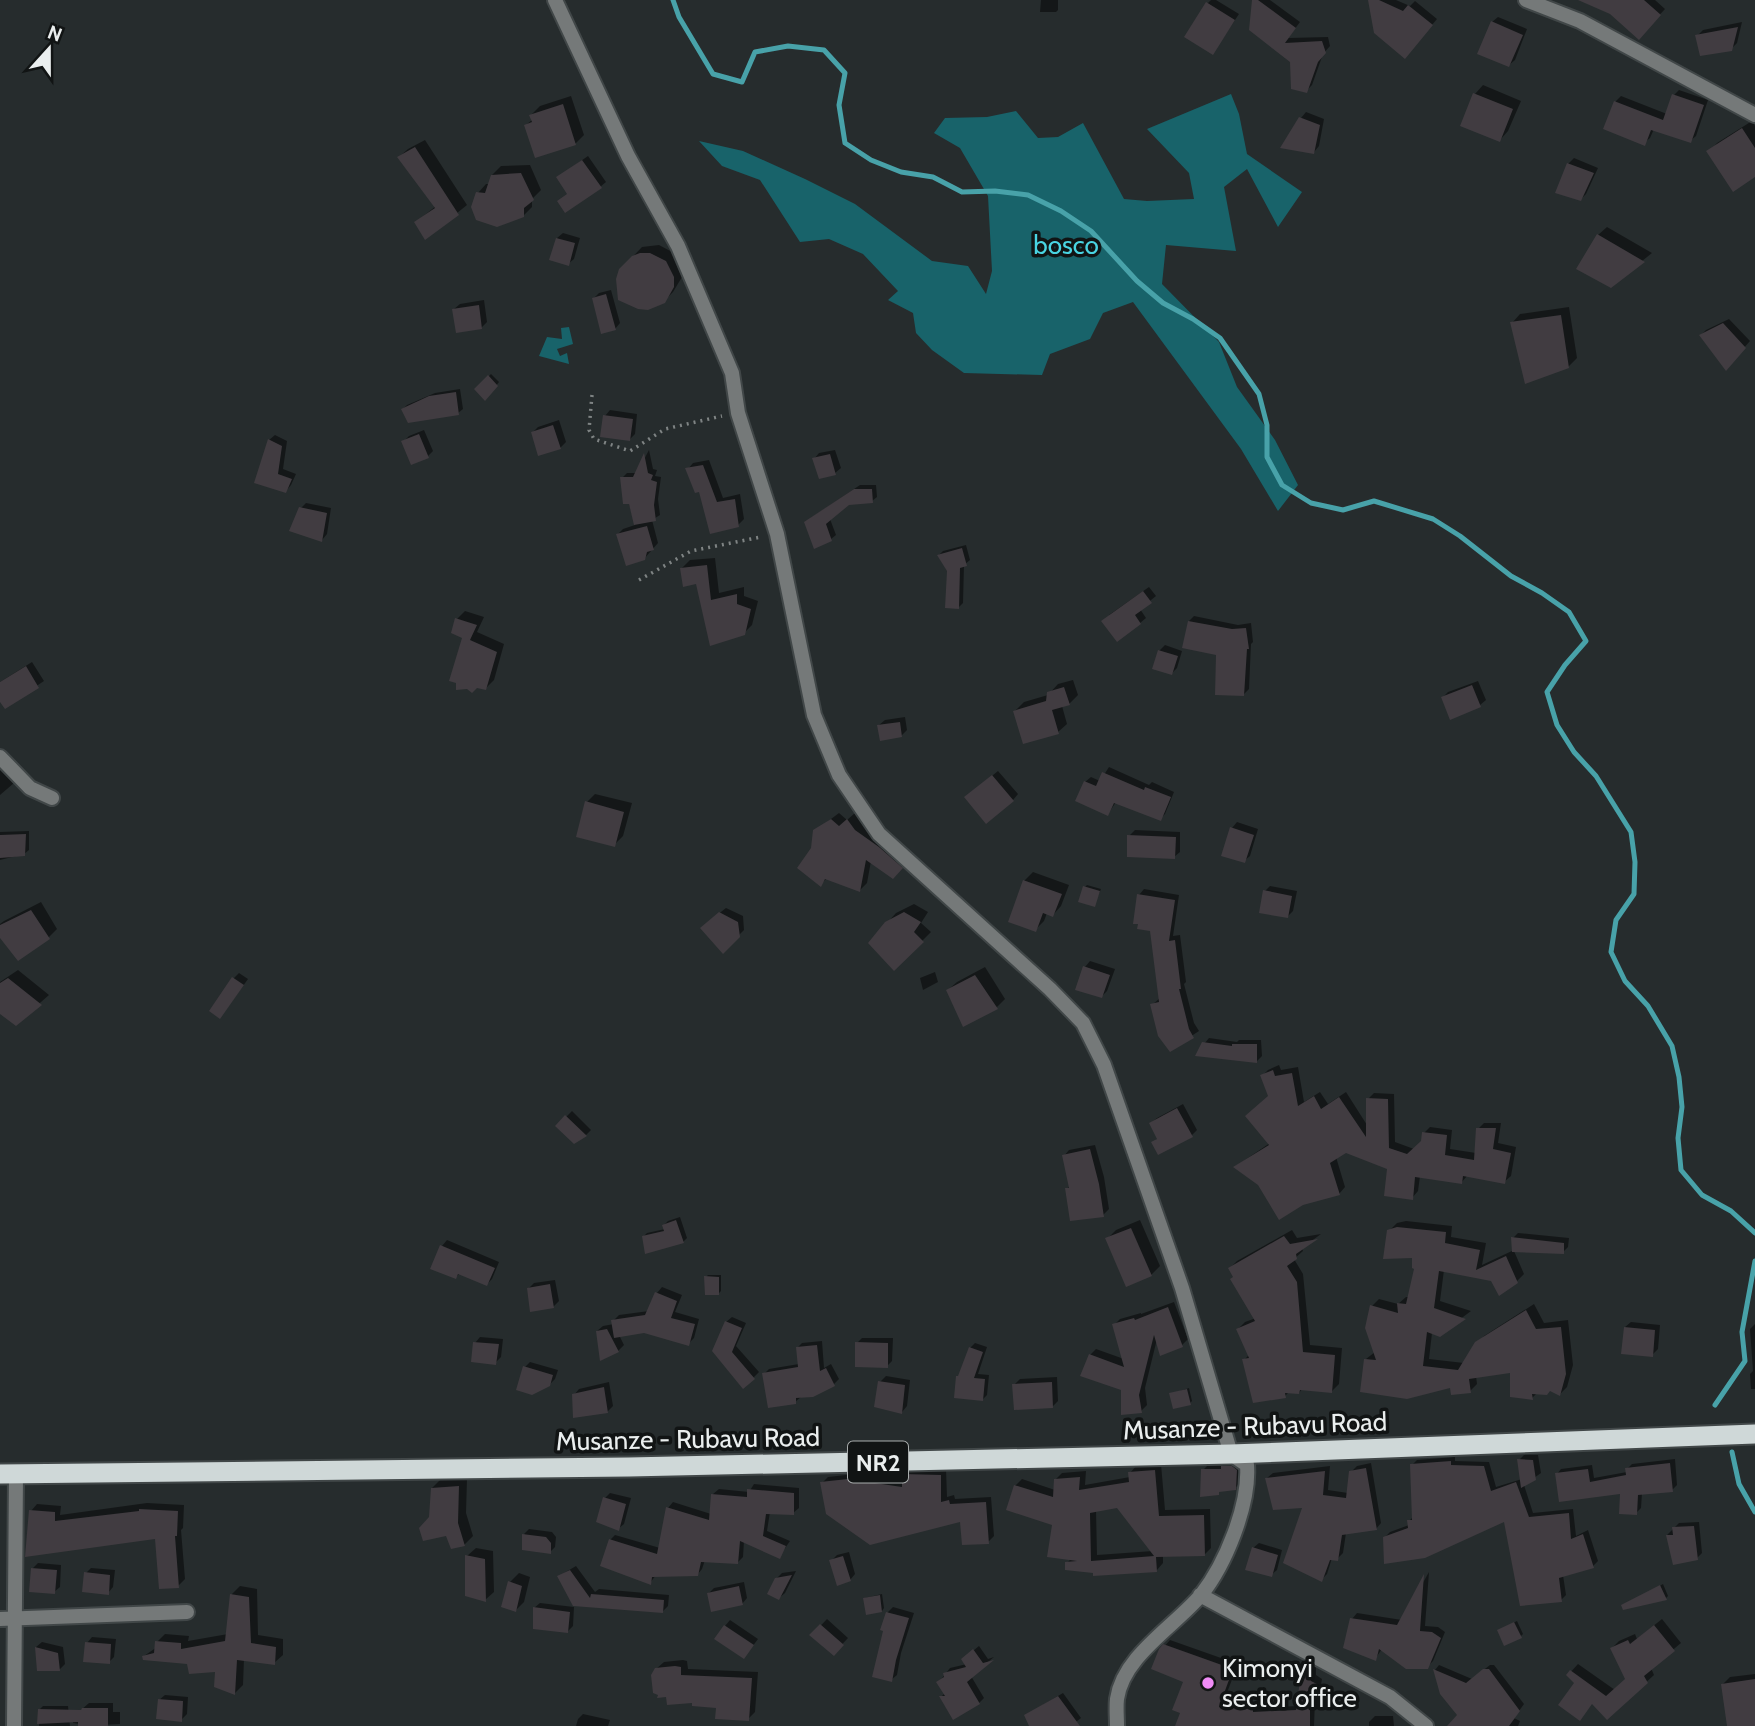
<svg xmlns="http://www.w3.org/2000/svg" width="1755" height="1726" viewBox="0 0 1755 1726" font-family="Cabin,sans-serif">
<rect width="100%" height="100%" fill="#262c2d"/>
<path fill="#18636a" d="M1231,94L1239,114L1247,154L1302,192L1278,227L1247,169L1224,187L1236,251L1166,245L1162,284L1219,342L1237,387L1275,440L1298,485L1278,511L1241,449L1133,302L1103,313L1090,339L1050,354L1042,375L964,373L932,350L916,333L913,313L888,300L898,291L863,254L829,239L800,242L760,180L722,166L699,141L743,151L805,179L855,204L932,261L968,266L986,294L992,271L988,196L960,148L934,133L945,118L987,117L1016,111L1038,138L1058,137L1083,123L1124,199L1147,201L1194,199L1189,173L1147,129Z
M569,327L573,344L557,349L560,356L567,353L569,364L539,356L547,337L562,339L561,328Z"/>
<path fill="#0007" fill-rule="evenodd" d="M1041,0H1058V10L1056,12H1040Z
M1211,0H1216L1239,14L1213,53L1207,4Z
M1254,0H1270L1300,22L1288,38L1328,37L1330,46L1323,54L1312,85L1306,91L1292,61Z
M1370,0H1396L1410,6L1415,1L1437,19L1410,51Z
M1592,0H1655L1665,9L1639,37L1611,12Z
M1498,17L1527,29L1515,60L1509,65L1492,22Z
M1742,22L1737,43L1731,49L1697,36L1703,30Z
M1483,85L1521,101L1508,131L1500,140L1475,94Z
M1679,90L1708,100L1696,136L1690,141L1654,129L1650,138L1644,143L1605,128L1616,101L1621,96L1667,114L1674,95Z
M571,96L584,135L576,143L536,156L526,125L533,119L531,115L540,106Z
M1306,112L1324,119L1319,146L1314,152L1301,118Z
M1752,121L1755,126V175L1709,152L1717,143Z
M425,140L467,205L426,238L416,222L436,206L399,157L408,149Z
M588,156L606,182L600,187L568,193L558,177Z
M1574,158L1598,168L1586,194L1581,199L1568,164Z
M530,165L541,190L532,199V207L523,216L478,193L486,184H489L492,175L501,166Z
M1607,227L1652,253L1611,286L1598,235Z
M563,233L580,238L574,259L568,264L557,238Z
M659,245L674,253L679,259L682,277L673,292L664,301L620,270L642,247Z
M611,290L620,323L615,329L594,298L599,293Z
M484,300L487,322L481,328L454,309L460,304Z
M1569,307L1577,358L1568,367L1512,323L1520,314Z
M1729,319L1750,341L1726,368L1701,335L1706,330Z
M491,374L499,382L485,399L476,389Z
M460,389L463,409L458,413L403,409L407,405L435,393Z
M610,410L637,414L635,434L630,439L605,416Z
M559,420L566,442L560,448L533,432L538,427Z
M424,430L433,451L428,456L403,442L409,436Z
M275,435L287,441L283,469L296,474L291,485L286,491L256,482L269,440Z
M649,450L653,469L657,470L655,476L661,477L658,499L660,515L652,520L658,543L644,559L618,534L623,529L635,525L622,478L627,473H637Z
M835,450L841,468L835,473L814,459L819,453Z
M709,460L723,498L740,494L744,519L738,525L700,490L688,469L693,463Z
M860,485H876L877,497L872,501L848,504L830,519L836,535L831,539L811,518Z
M306,503L331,508L327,534L322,540L301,508Z
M966,545L970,560L964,565L963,603L959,607L948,571L939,555L943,551Z
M715,558L719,593L744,587V596L758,601L752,625L744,633L711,643L697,582L682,568L690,560Z
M1149,587L1156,596L1140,609L1146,618L1140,623L1109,615Z
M465,611L484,617L477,632L504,644L494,680L486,688L457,619Z
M1194,616L1238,625L1251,623L1253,642L1251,644L1249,689L1244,694L1218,654L1189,621Z
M1165,645L1182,651L1177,668L1172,673L1159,651Z
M32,662L44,681L5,707L0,698V682Z
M1073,680L1078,695L1069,704L1062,706L1067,724L1058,732L1015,711L1024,702L1048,695L1058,684Z
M1478,681L1486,700L1480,705L1443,697L1448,692Z
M905,717L907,730L901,736L879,725L885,720Z
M0,763L14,783L0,795Z
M1109,767L1149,785L1152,782L1174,792L1165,814L1160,819L1116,802L1108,814L1085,782L1091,777L1100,781Z
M998,771L1018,794L1013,800L972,792Z
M595,794L632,803L623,836L614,845L587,802Z
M839,813L847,820L855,813L862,823L908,860L892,877L871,861L867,883L860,890L827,878L820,885L813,848L815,831Z
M1237,822L1258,829L1250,856L1244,861L1232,828Z
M1135,830L1180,832V852L1174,857L1129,836Z
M29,831V850L24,854L0,860V832Z
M1033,872L1069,885L1061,906L1053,915L1047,913L1044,921L1035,930L1024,881Z
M1087,885L1101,889L1094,905L1085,887Z
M1270,886L1297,891L1293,911L1288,916L1265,891Z
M1144,889L1179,895L1173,936L1180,935L1186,982L1184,984L1194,1023L1199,1031L1170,1050L1152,1005L1160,998L1152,930L1139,895Z
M41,902L57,929L49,937L0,935V924L4,921Z
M914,904L928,912L921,923L931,932L894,969L887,923L896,913Z
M726,908L743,916L744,930L723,951L708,922Z
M1090,961L1115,969L1107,991L1102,996L1085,967Z
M985,967L1005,999L997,1007L948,990L957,982Z
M18,970L49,995L16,1024L0,1012V982Z
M935,972L938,982L923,990L920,978Z
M239,973L248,979L225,1011L234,978Z
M1209,1038L1237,1042L1239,1040H1261L1262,1056L1257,1061L1204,1044Z
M1279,1065L1281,1070L1298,1067L1304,1102L1320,1092L1328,1104L1346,1092L1367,1125L1368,1099L1374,1093L1394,1094L1395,1142L1414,1149L1423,1141L1424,1133L1430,1127L1452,1130L1450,1149L1476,1153L1478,1129L1484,1123H1501L1498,1143L1516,1147L1511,1176L1504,1182L1467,1176L1461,1183L1420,1176L1418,1191L1412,1198L1389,1168L1346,1151L1336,1157L1345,1187L1339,1194L1259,1183L1236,1166L1270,1143V1096L1262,1076L1268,1070Z
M1183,1104L1197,1130L1192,1135L1153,1143L1159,1137L1151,1123L1157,1118Z
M572,1111L591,1130L586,1135L557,1126Z
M1095,1145L1104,1177L1109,1209L1103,1215L1067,1189L1071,1185L1064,1156L1069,1150Z
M680,1217L687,1238L683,1242L643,1237L647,1233L665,1229L664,1225L668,1221Z
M1140,1220L1160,1266L1151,1275L1107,1239L1116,1230Z
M1406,1221L1452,1226L1451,1237L1486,1243L1482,1265L1514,1250L1513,1238L1518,1233L1569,1238L1568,1247L1563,1252L1514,1251L1524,1274L1517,1281L1444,1270L1440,1301L1471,1311L1439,1335L1432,1333L1429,1359L1464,1363L1484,1336L1534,1304L1544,1323L1568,1320L1573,1365L1567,1387L1560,1394L1550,1389L1537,1393L1532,1398L1511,1371L1476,1376L1477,1384L1470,1391L1366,1359L1375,1352L1372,1306L1379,1299L1398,1304L1406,1297H1410L1416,1267L1414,1257L1389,1231L1397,1223Z
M1292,1230L1297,1238L1321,1234L1302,1248L1303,1251L1294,1259L1303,1274L1310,1345L1342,1348L1339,1384L1331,1392L1302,1389L1299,1393L1289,1392L1285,1396L1244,1360L1249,1355L1238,1329L1245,1322L1256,1318L1230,1268L1237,1261Z
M447,1240L499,1262L492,1279L487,1284L460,1273L456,1277L442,1246Z
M708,1275H721V1291L718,1294L706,1277Z
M555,1280L559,1301L553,1307L528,1289L534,1283Z
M662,1287L682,1295L675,1312L699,1319L694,1338L688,1344L644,1331L619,1335L624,1345L618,1351L602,1359L597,1331L603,1326L614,1324L613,1321L619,1315L649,1311L657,1293Z
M1174,1302L1188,1339L1182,1345L1157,1339L1145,1388L1147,1405L1141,1411L1090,1355L1096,1349L1124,1359L1114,1325L1120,1319L1141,1313V1314Z
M732,1317L746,1323L736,1346L759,1372L753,1378L714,1351L726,1322Z
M1631,1322L1660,1325L1658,1349L1652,1355L1625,1327Z
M1755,1324V1389H1751L1750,1374L1753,1371L1750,1329Z
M480,1337L503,1339L501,1357L495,1363L475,1343Z
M862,1338H893L892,1361L887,1366L857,1343Z
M822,1341L824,1368L831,1364L839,1379L834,1384L801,1397L795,1402L764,1374L769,1369L799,1364L797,1348L802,1343Z
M975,1343L987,1347L978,1374L989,1375L987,1395L982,1400L956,1396L970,1348Z
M530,1362L558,1370L555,1379L549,1385L525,1367Z
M886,1376L910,1380L907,1406L902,1412L880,1382Z
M1057,1377L1058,1401L1053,1406L1014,1385L1020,1379Z
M609,1382L613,1406L607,1412L574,1395L579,1389Z
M1189,1388L1192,1401L1190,1403L1171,1394Z
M1524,1455H1538L1541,1473L1524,1485L1533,1513L1573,1509L1576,1536L1588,1530L1598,1561L1593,1566L1563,1575L1566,1595L1561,1600L1505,1519L1385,1537L1390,1532L1409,1525V1521L1414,1516L1412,1465L1417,1460L1455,1457V1461L1489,1462L1496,1487L1522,1479L1519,1460Z
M1675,1459L1677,1485L1672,1490L1642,1493L1641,1508L1636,1513L1622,1492L1557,1474L1561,1469L1592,1465L1594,1478L1627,1472V1469L1632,1464Z
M1238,1461L1242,1464L1241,1482L1235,1488L1222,1489L1218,1493L1203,1470L1209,1464Z
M1371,1463L1381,1523L1376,1529L1346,1533L1343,1553L1337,1559L1332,1558L1327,1574L1321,1580L1305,1506L1267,1478L1273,1473L1330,1466L1328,1490L1348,1493L1351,1472L1357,1466Z
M1161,1464L1165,1510L1210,1509L1211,1548L1205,1554L1163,1555V1563L1157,1570L1095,1571L1067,1563L1071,1559L1054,1523L1015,1486L1022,1479L1055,1490L1056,1479L1062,1473L1086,1471L1085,1485L1130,1477V1473L1136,1466ZM1118,1506L1153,1551L1097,1555L1096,1510Z
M909,1469H946L947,1497L954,1495L955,1499L991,1497L994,1536L988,1542L962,1520L822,1483L828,1477L855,1474L904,1481L903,1474Z
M441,1479H467L466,1513L473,1536L464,1545L447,1534L432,1488Z
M754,1484L799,1488V1508L793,1513L770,1512L767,1531L790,1541L779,1557L744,1541L743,1557L738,1562L705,1560L702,1569L697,1575H656L650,1583L610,1540L615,1535L660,1548L668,1508L673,1502L711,1514L713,1494L719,1489L749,1492Z
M610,1493L631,1498L624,1524L618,1529L605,1498Z
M147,1503L184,1505L183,1528L181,1530L185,1579L178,1586L157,1537L27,1555L31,1511L37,1504L61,1506L60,1515Z
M1699,1522L1702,1553L1697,1558L1667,1535L1679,1523Z
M529,1529L552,1532L556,1537L555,1547L550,1552L524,1534Z
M1259,1543L1282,1550L1277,1570L1271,1575L1253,1548Z
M476,1548L493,1551L494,1592L485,1600L467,1556Z
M849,1552L855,1574L850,1580L831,1561L837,1555Z
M38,1563L61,1565L60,1587L54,1592L32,1569Z
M576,1566L595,1592L599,1589L669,1595L668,1606L662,1612L574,1604L559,1576Z
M91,1568L115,1570L113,1587L108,1593L86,1573Z
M796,1571L785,1593L779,1598L776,1579L782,1573Z
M1429,1572L1425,1626L1438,1627L1445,1632L1433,1661L1427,1667L1382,1649L1375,1659L1352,1619L1357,1613L1402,1620Z
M519,1573L530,1577L524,1602L516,1610L510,1582Z
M744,1582L747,1598L742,1604L709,1593L714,1588Z
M1663,1584L1668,1596L1666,1598L1626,1604Z
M240,1586L257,1589L258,1635L283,1639V1655L274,1663L244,1659L243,1685L235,1693L216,1670L189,1662L144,1656L157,1647V1642L165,1634L189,1636L188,1641L228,1634L232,1594Z
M882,1594L884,1608L882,1611L865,1598Z
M540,1603L574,1607L573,1626L568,1631L534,1608Z
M893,1607L914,1613L901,1653L897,1675L891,1680L885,1630L882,1629L888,1612Z
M827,1619L848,1638L833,1654L812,1635Z
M1662,1619L1681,1643L1651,1668L1654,1675L1607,1718L1568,1675L1578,1664L1615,1690L1627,1679L1612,1648L1619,1641L1635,1634L1637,1639Z
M730,1620L758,1639L749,1651L725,1626Z
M1517,1621L1523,1634L1521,1636L1501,1629Z
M92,1637L116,1639L114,1657L109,1662L87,1643Z
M1170,1640L1238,1664L1223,1703H1257V1708L1298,1706L1303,1667L1309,1662H1316V1675L1322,1679L1319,1696L1315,1700L1314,1726H1177L1183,1712L1185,1681L1161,1650Z
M42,1642L63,1647L65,1664L60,1669H38L36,1647Z
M979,1646L988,1659L994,1657L971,1676L984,1698L979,1703L941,1697L945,1693L939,1682L950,1668L967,1664L968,1655Z
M683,1660L687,1661L688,1669L758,1672L755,1712L748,1719L718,1706L656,1669L664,1662Z
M1439,1665L1472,1679L1490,1665H1494L1524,1704L1514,1718L1520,1721L1518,1726H1449L1459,1715L1435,1670Z
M1755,1674V1726H1729L1723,1684L1730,1677Z
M1063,1693L1081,1718L1071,1726H1031L1026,1715Z
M165,1695L188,1697L187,1714L181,1720L159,1700Z
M89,1703H113V1712H120V1724L80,1726V1724L73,1723V1717Z
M43,1706H68L70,1726H39V1710Z
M583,1714L610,1720L608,1726H576L578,1719Z
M1375,1716H1393L1394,1726H1369V1722Z"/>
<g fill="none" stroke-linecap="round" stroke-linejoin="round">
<path stroke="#48a2a9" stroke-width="5" d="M673,0L679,17L713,74L742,82L755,52L788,46L824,50L845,73L839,105L845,143L871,160L901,172L933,177L962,192L995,191L1028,195L1061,211L1091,231L1137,281L1163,303L1193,319L1220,338L1259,394L1267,425V457L1282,485L1311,503L1343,510L1374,501L1433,519L1460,536L1511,576L1542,593L1569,612L1586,641L1565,665L1547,692L1557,725L1574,752L1596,776L1631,832L1635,862L1634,894L1616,920L1611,952L1625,981L1648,1006L1672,1046L1679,1077L1682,1107L1678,1138L1681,1170L1702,1195L1731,1211L1755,1233
M1715,1405L1745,1361L1742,1332L1755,1261
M1732,1452L1739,1484L1755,1512"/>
</g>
<path fill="#413c41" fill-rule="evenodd" d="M1252,0H1258L1296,28L1285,43L1322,41L1326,53L1318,62L1307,93L1291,89L1290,62L1249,30Z
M1368,0H1379L1403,11L1408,5L1433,25L1405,59L1374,33Z
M1578,0H1644L1661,15L1639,40L1610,14Z
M1206,2L1235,20L1213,55L1184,37Z
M1491,21L1523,35L1509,67L1477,54Z
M1738,27L1732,51L1700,56L1695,35Z
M1473,93L1513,109L1500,142L1460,126Z
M1672,94L1704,105L1691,143L1651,130L1645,146L1603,129L1614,101L1663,120Z
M563,104L576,145L535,158L524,125L532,122L529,115Z
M1299,117L1320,125L1314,154L1280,148Z
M1742,128L1755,148V177L1733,192L1706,151Z
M415,147L459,215L425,240L414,222L435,208L397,157Z
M582,160L602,188L565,213L557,201L567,194L556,177Z
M1567,163L1594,173L1581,201L1555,193Z
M521,173L534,200L524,208V217L497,227L476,220L471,207L476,192L485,193L491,175Z
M1597,234L1645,262L1611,288L1576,269Z
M556,238L575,243L569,266L549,260Z
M640,253H650L666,261L674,277V287L665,303L648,310L638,309L618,300L616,279L619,269L632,256Z
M606,294L616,330L601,334L592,298Z
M479,305L482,329L456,333L452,309Z
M1561,315L1569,368L1525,384L1510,322Z
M1723,323L1746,348L1726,371L1699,335Z
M488,375L498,386L485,401L474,389Z
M456,392L459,415L408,423L401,409L429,396Z
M603,415L633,419L630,441L600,437Z
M553,425L561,449L538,456L531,432Z
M419,434L429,458L411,465L401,441Z
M268,439L282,446L278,474L292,479L286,493L254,483Z
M644,453L648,473L653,475L651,480L657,482L654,505L656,521L634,525L629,504H623L620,477H633Z
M830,454L836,475L819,479L812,458Z
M703,465L717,502L735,499L739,527L710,534L699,492L695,493L685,468Z
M854,489H872L873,503L849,505L826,524L832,541L814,549L804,522Z
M299,507L327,513L322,542L289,531Z
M647,526L654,550L647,552L645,560L626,566L616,534Z
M962,548L967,566L960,568L959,609L945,608L947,571L937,555Z
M707,565L711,600L737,594V604L751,609L745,635L710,646L696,584L683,587L680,568Z
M1143,591L1152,603L1135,615L1141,624L1117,642L1101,621Z
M455,618L477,625L470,640L497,652L486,690L477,688L472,693L467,689L456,690V683L449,681L462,638L451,633Z
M1188,621L1232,629L1246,628L1249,649H1247L1244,696L1215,695L1216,655L1182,648Z
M1158,650L1178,656L1172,675L1152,669Z
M26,666L39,688L5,709L0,702V682Z
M1472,685L1481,707L1450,720L1441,697Z
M1064,687L1070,705L1052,710L1059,734L1023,744L1013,711L1046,701L1047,692Z
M900,722L902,737L880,741L877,725Z
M1102,772L1144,790L1145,787L1171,797L1161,821L1114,803L1108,816L1075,801L1084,781L1096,786Z
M992,775L1014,801L986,824L964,797Z
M585,801L624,812L615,847L576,837Z
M831,819L839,826L847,819L855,830L879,847L903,868L893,879L866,860L860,892L825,879L821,887L797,868L811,848L813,830Z
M1230,827L1254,835L1245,863L1221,856Z
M26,834L25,856L0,858V835Z
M1127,835L1176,837L1175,859L1127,857Z
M1023,880L1062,894L1053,917L1043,913L1036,932L1008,922Z
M1083,886L1100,891L1095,907L1078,902Z
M1263,890L1292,896L1288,918L1259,913Z
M1137,894L1175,900L1169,941L1175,940L1181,989H1179L1189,1029L1194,1038L1170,1052L1158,1036L1150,1004L1159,1002L1150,931L1137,929L1138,924H1133Z
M31,910L50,939L18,961L0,938V925Z
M719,912L738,922L740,937L723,954L700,928Z
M904,912L921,922L914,932L924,942L894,971L868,943L885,922Z
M1083,966L1110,975L1102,998L1075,990Z
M975,975L998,1009L963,1027L946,990Z
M232,977L244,985L220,1019L209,1011Z
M8,978L42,1005L16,1026L0,1014V983Z
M1202,1042L1232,1046V1044H1257V1063L1195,1056Z
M1273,1070L1275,1076L1292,1073L1298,1106L1314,1096L1321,1109L1339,1097L1366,1137V1098L1388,1099L1389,1148L1407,1154L1421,1141L1422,1132L1447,1135L1445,1155L1474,1160L1476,1128H1496L1493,1149L1511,1153L1505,1184L1463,1176L1462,1184L1415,1177L1413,1200L1384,1196L1387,1169L1346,1153L1330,1163L1340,1195L1303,1205L1279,1220L1258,1185L1233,1167L1269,1145L1245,1116L1268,1096L1260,1075Z
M1177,1108L1193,1137L1158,1155L1151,1142L1157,1139L1149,1123Z
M565,1115L587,1136L574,1144L555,1126Z
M1090,1149L1099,1184L1104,1217L1070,1221L1065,1188H1069L1062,1155Z
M676,1220L684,1243L645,1254L642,1236L664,1231L662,1225Z
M1397,1227L1446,1232L1445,1243L1480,1250L1476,1270L1506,1256L1518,1283L1499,1296L1491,1281L1439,1271L1434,1308L1466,1319L1440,1337L1427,1332L1423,1366L1458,1370L1475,1342L1526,1310L1536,1329L1561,1327L1566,1374L1560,1396L1550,1391L1547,1395L1532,1394L1533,1400L1510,1397V1373L1469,1379L1471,1393L1451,1395L1450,1388L1407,1399L1360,1392L1364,1359L1376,1360L1365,1328L1370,1305L1398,1313L1397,1303L1406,1304L1414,1269L1412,1268V1258L1383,1259L1387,1230Z
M1131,1228L1152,1276L1126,1287L1105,1238Z
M1284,1236L1290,1244L1318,1239L1296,1254L1297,1259L1287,1266L1297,1282L1303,1352L1335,1355L1332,1393L1300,1390L1299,1394L1285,1393L1286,1398L1253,1403L1242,1359L1249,1358L1236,1329L1255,1321L1230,1279L1233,1277L1228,1268Z
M1511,1237L1564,1243V1254L1512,1252Z
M440,1245L495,1268L487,1286L458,1274L456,1279L430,1269Z
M704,1276L719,1277V1295H705Z
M550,1284L554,1308L530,1312L527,1288Z
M655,1292L677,1301L671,1318L695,1324L689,1346L644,1333L614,1338L611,1320L645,1315Z
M1168,1307L1183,1347L1160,1356L1154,1335L1139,1395L1142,1413L1121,1415V1390L1080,1376L1089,1354L1124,1367L1112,1324L1134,1318L1135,1320Z
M725,1321L742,1328L732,1352L755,1379L743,1389L712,1351Z
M1624,1327L1655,1330L1653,1357L1621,1354Z
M607,1329L619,1352L600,1361L596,1331Z
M473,1342L499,1344L496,1365L471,1362Z
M855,1342L888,1343V1368L855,1367Z
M817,1345L820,1371L826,1368L835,1386L813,1397L796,1398V1404L768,1408L762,1373L798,1367L796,1347Z
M969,1347L983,1352L974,1378L985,1379L983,1401L954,1398L956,1376H958Z
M523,1366L553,1375L550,1386L532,1395L516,1390Z
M878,1381L905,1385L902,1414L874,1407Z
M1052,1382L1053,1408L1014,1410L1012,1384Z
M604,1387L608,1413L573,1418L572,1394Z
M1187,1389L1191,1405L1173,1409L1169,1393Z
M1517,1459L1533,1460L1536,1480L1521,1488Z
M1451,1461V1465L1484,1466L1491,1491L1516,1482L1529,1517L1569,1513L1571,1539L1583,1534L1594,1568L1559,1578L1562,1602L1520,1606L1504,1522L1425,1558L1384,1564L1383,1537L1408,1528L1407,1520H1412L1410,1464Z
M1670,1463L1673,1492L1638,1495L1637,1515L1619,1514L1620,1494L1559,1502L1555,1473L1588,1469L1590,1482L1626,1475L1625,1468Z
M1221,1466H1232L1237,1470L1236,1490L1219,1492V1495L1200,1497L1201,1469H1221Z
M1366,1468L1377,1530L1342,1535L1338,1561L1330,1560L1322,1582L1283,1563L1302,1508L1273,1510L1265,1478L1325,1471L1323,1495L1346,1498L1349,1471Z
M1155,1470L1159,1516L1204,1515L1205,1556L1156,1557L1157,1572L1093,1576V1573L1065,1570V1562L1077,1561L1047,1557L1052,1525L1006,1510L1014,1485L1053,1497L1054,1479L1080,1477L1079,1490L1129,1482L1128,1472ZM1117,1508L1154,1556L1091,1561L1090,1513Z
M902,1474L941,1475V1502L949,1500L950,1504L986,1502L989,1544L962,1545L960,1522L870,1545L826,1514L820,1482L848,1479L902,1487Z
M459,1486L458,1523L465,1546L451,1549L446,1536L423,1541L419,1528L429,1517L431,1488Z
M747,1489L794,1493V1515L766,1514L763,1536L786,1546L780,1559L740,1541L738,1564L701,1562L698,1576L652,1577L651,1585L600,1566L609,1539L657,1554L666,1507L709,1520L711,1494L747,1497Z
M603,1497L626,1504L619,1531L596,1522Z
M139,1509L178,1511L177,1536H175L179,1588L159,1589L155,1539L25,1557L29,1510L55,1512V1521L139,1511Z
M1694,1526L1698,1560L1673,1565L1666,1535H1673L1672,1527Z
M522,1534L546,1537L551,1543V1554L522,1550Z
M1252,1547L1278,1555L1272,1577L1245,1570Z
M465,1555L485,1559L486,1602L465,1596Z
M843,1556L851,1581L837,1586L829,1560Z
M31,1568L57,1570L55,1594L29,1592Z
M570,1570L590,1598L591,1594L664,1600L663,1613L573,1606L557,1576Z
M84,1572L110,1575L109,1595L82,1592Z
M1424,1574L1420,1631L1432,1632L1441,1638L1428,1669H1406L1379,1649L1376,1661L1343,1648L1350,1618L1397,1625Z
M792,1575L779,1600L767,1594L775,1578Z
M508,1581L522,1586L516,1612L501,1607Z
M1660,1585L1667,1600L1623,1610L1621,1605Z
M739,1586L743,1605L711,1612L707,1593Z
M230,1594L249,1597L251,1643L276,1647L275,1665L237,1660L235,1695L214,1687L215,1672L189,1674L187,1664L143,1660L142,1656L154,1653L155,1641L181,1643V1649L225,1641Z
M880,1595L882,1612L866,1615L863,1598Z
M533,1607L570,1612L568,1633L533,1629Z
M886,1612L909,1618L896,1660L892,1682L872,1677L883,1631L880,1630Z
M1514,1622L1522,1638L1504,1646L1497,1630Z
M820,1624L844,1645L834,1656L809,1635Z
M724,1625L754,1645L744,1659L714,1639Z
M1654,1625L1675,1651L1644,1676L1648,1683L1607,1720L1592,1704L1580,1721L1558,1705L1574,1683L1566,1675L1570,1670L1606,1696L1625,1679L1610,1648L1628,1640L1630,1644Z
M85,1642L111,1644L110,1664L83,1662Z
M1163,1644L1233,1669L1219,1707L1253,1708V1712L1296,1710L1302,1666L1311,1667V1681L1317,1684L1315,1703L1310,1702V1726H1175L1180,1713L1172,1710L1183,1682L1151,1669L1159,1649Z
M35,1647L58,1653L60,1671H37Z
M973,1649L983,1663L994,1660L967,1682L980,1704L953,1720L939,1696H945L936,1682L944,1677L943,1673L966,1667L961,1659Z
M675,1666L681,1667V1675L752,1678L749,1721L715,1719L716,1708L692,1706V1703L667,1705L666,1697L657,1698L658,1695L653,1693L651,1675L655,1668Z
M1433,1669L1466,1683L1483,1669H1489L1520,1711L1509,1726H1447L1457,1715L1440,1694Z
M1755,1679V1726H1727L1721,1684Z
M1058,1696L1080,1726H1029L1024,1715Z
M158,1699L183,1701L182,1722L156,1719Z
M82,1708H108V1726H78V1722L37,1724L38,1709L81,1710Z"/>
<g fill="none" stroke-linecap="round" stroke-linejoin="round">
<g stroke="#414748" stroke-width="18">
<path id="minor" d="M555,0L628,156L678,246L732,373L738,413L777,534L814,715L839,775L879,834L1050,989L1083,1023L1104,1065L1182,1288L1231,1454L1247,1465C1250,1505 1225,1565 1201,1595C1175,1626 1123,1656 1117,1699C1116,1708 1117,1717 1117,1726
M1526,0L1580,21L1755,115
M0,757L30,788L52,798
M1200,1595L1390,1697L1426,1726
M0,1619L187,1612
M14,1726L16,1474"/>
</g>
<g stroke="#414748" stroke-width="23">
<path id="trunk" d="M0,1474L629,1467L1231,1454L1755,1434"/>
</g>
<path stroke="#7f8484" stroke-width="3.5" stroke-dasharray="2 5" stroke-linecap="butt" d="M592,395L589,430L594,439L630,451L665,429L722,416
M639,580L691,551L761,537"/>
<use href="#minor" stroke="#757979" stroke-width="14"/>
<use href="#trunk" stroke="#cfd8d8" stroke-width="19"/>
</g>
<circle fill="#f08bf6" stroke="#111414" stroke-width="2.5" cx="1208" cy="1683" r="7"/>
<g text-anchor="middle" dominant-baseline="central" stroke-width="7" stroke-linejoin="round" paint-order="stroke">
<rect fill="#111414" stroke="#a9adad" stroke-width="2" x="848" y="1441.5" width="60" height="41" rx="5"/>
<g font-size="24" font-weight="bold" fill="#eaeeee">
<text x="878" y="1462">NR2</text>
</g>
<g font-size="26" fill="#49d4e2" stroke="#111414">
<text x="1066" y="245">bosco</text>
</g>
<g font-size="26" fill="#eaeeee" stroke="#111414">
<text transform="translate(1255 1426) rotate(-2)">Musanze - Rubavu Road</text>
<text transform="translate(688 1439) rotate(-1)">Musanze - Rubavu Road</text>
</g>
<g font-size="26" fill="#eaeeee" stroke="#111414" text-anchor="start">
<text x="1222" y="1668">Kimonyi<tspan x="1222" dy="30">sector office</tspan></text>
</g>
</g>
<g transform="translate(49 49) rotate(21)" stroke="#111414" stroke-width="5" paint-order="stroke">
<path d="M0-5L12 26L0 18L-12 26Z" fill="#eaeeee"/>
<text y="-10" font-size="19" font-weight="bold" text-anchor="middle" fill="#eaeeee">N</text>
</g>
</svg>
